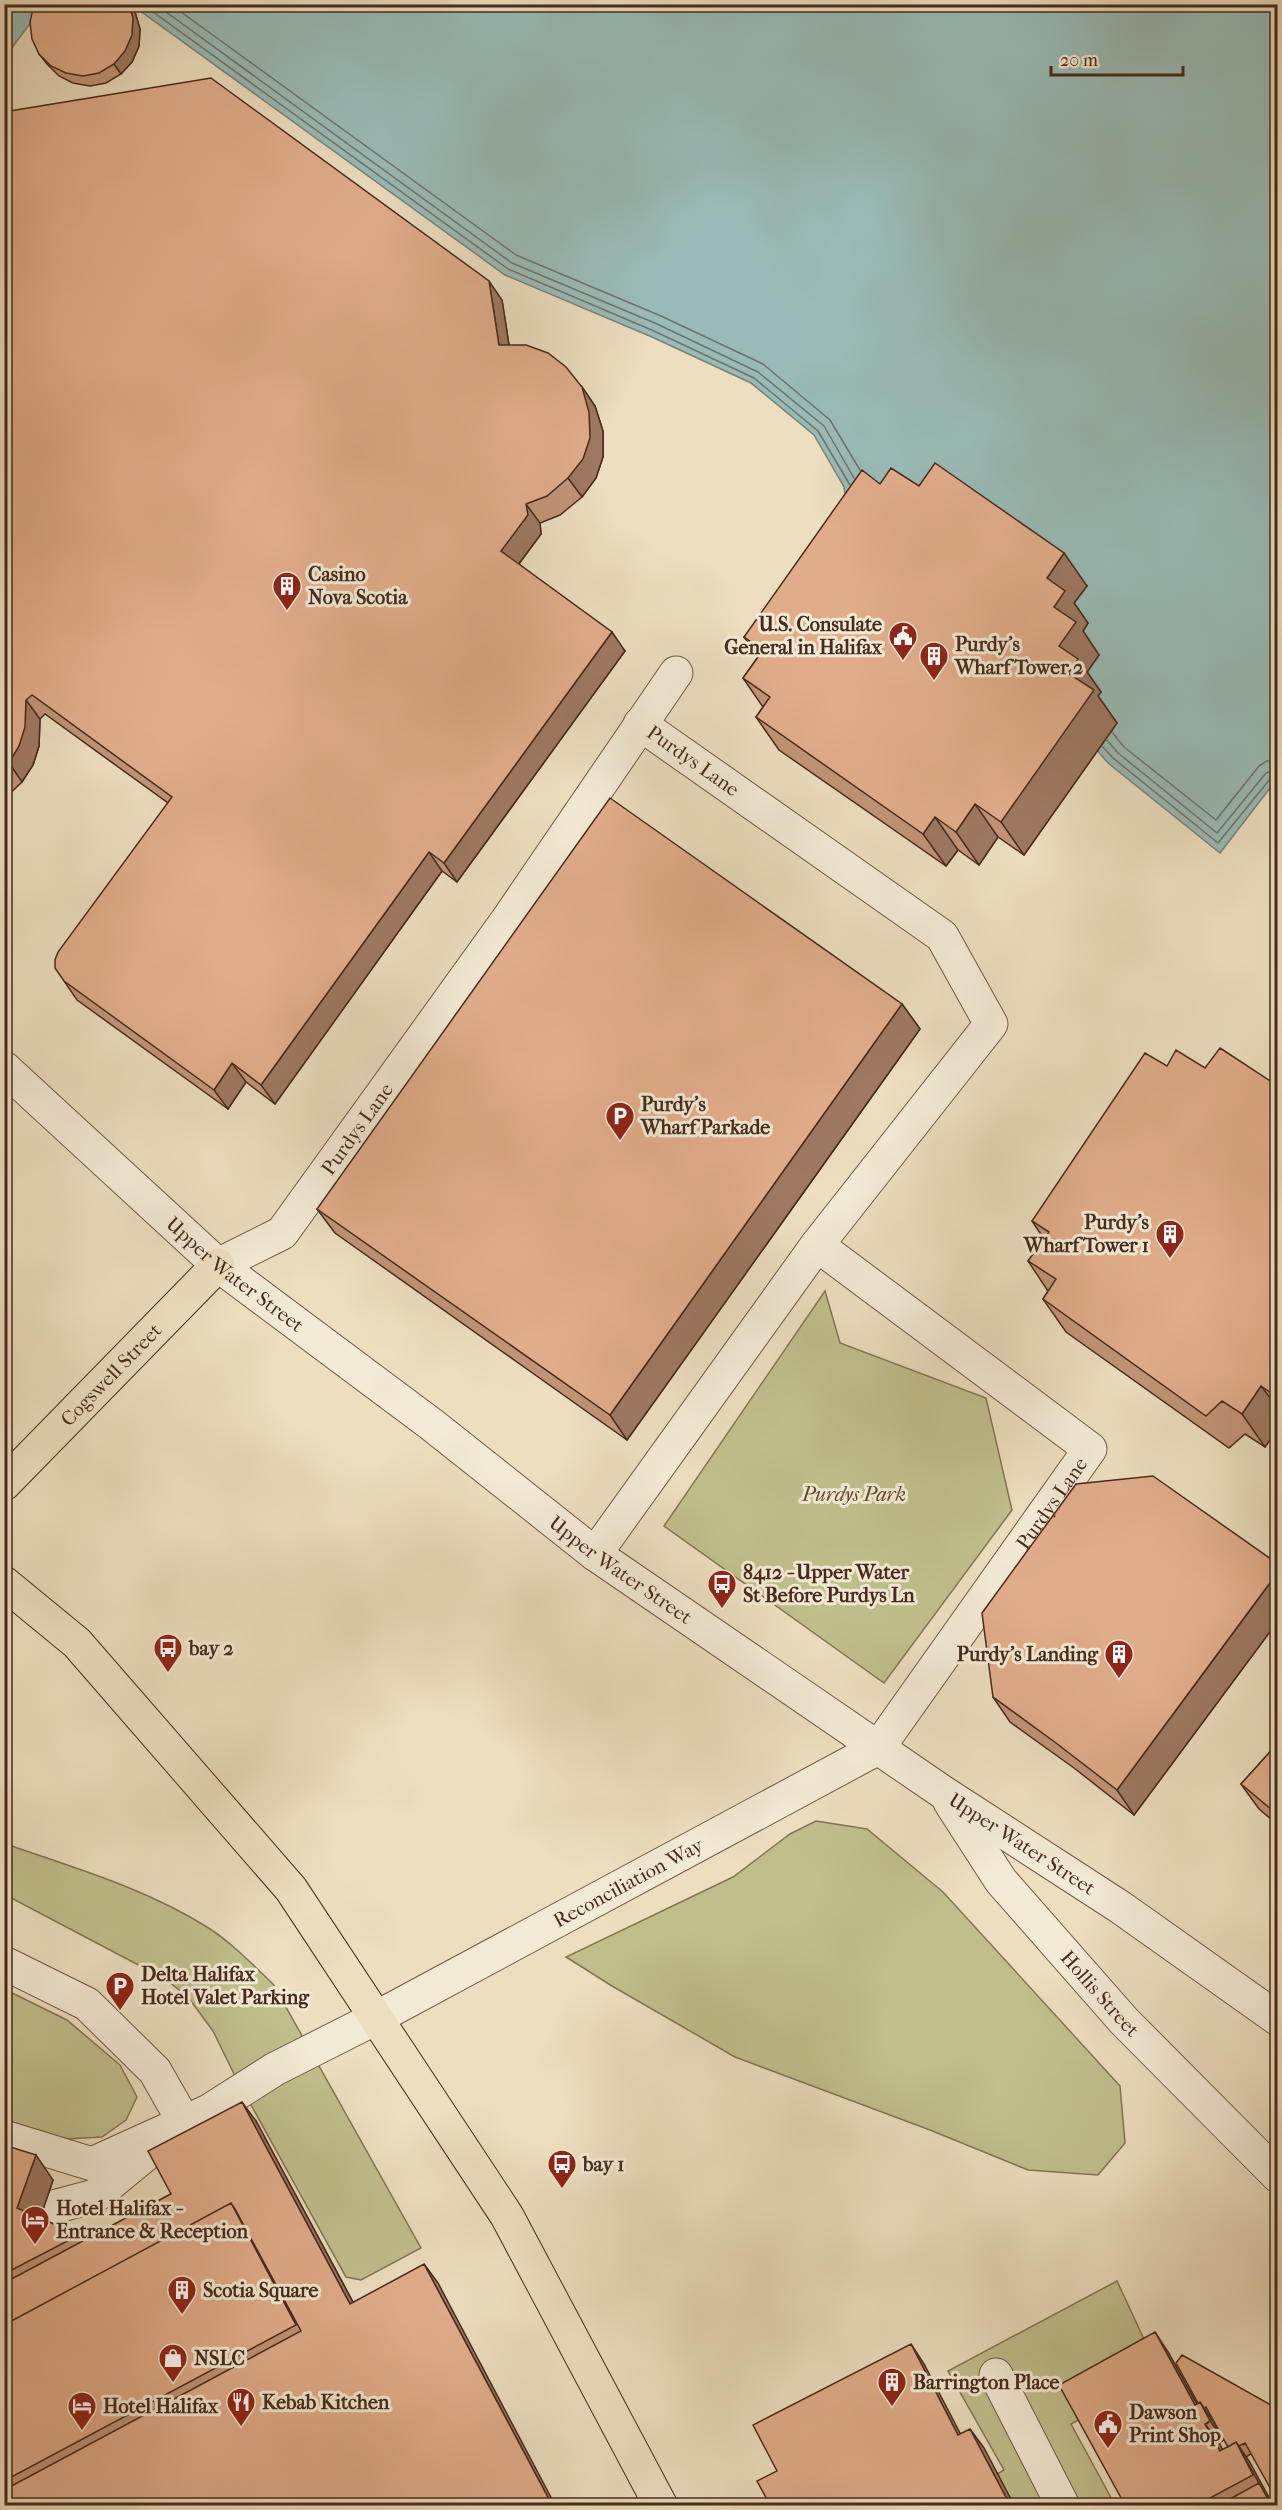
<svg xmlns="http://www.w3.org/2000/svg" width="1282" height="2510" viewBox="0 0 1282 2510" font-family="'IM FELL French Canon',serif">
<rect width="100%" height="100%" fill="#ecdebf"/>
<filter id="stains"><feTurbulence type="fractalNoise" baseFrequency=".00333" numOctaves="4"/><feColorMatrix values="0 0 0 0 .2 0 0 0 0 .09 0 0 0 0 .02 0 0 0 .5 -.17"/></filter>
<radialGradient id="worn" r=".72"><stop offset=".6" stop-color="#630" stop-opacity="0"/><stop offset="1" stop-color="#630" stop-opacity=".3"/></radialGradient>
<path fill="#c0bf8c" stroke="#847454" stroke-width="1.5" d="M825,1291L840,1343L986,1398L1012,1510L884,1683L664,1526Z
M816,1821L867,1829L943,1892L1120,2086L1125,2143L1098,2175L1028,2170L930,2130L735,2057L612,1986L566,1957L733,1877L790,1834Z
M6,1844C74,1868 145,1888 207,1927C231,1942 252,1964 273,1984L421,2248L361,2280L346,2277L235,2076L213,2031L188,1997L165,1979L13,1899L5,1889Z
M4,1989L67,2020L120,2065L137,2097L126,2120L102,2137L67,2139L5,2120Z
M1117,2281L1161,2376L1071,2424L1115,2505H996L984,2482L1004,2470L948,2371Z"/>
<path fill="#99bbb7" stroke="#788179" stroke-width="1.5" d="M5,5H44L5,57Z
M132,5H1277V779L1220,853L1108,763L1007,645L851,531L844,487L814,435L751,383L652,337L505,275Z"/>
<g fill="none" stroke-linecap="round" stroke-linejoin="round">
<path stroke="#70726a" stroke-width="1.5" d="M142,4L508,269L654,331L754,378L818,431L850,485
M155,4L512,263L657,324L758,372L824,426L854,478
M170,4L516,255L661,316L763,364L830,420L860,470
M1112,732L1124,747L1216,820L1259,766L1267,761L1278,760
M1107,740L1118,753L1217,833L1266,773L1278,769
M1102,746L1113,758L1218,843L1270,779L1278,776"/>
<g stroke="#705745" stroke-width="35">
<g id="minor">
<path id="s1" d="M4,1068L218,1265L431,1424L595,1554L944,1793L1120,1907L1278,2019"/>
<path id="s2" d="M218,1265L282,1233L506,922L676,673"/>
<path d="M595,1554L817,1245L991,1024L942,936L640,724"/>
<path id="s3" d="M950,1802L1001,1881L1124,2021L1278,2176"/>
<path d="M4,1963L87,2004L155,2071L184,2122"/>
<path id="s4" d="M4,2137L92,2164L209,2111L275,2069L376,2018L878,1748L1090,1449L817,1245"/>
<path d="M42,2210L95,2196L151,2150"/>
<path d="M996,2375L1063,2506"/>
</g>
</g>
<g stroke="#472a1c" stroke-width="35">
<g id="major">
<path id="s5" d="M4,1484L218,1265"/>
<path d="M4,1583L77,1643L291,1889L507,2216L661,2506"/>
</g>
</g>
<use href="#minor" stroke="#f3ead5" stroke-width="33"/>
<use href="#major" stroke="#ecdebf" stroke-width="33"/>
</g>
<path fill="#c29477" stroke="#472a1c" stroke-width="1.5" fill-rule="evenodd" d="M34,4H130L135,12L140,29L139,46L132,62L121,74L106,83L90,86L73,83L59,76L47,64L39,54Z
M4,112L502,300L509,345L582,387L595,406L603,431V457L596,478L582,497L560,515L540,523L541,534L519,564L625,651L457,882L442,871L275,1104L246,1082L228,1109L77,1000L64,981L168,803L45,714L40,719L39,746L33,765L22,782L4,799Z
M880,484L1087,586L1074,603L1088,623L1083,631L1099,655L1087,672L1101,692L1098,696L1117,723L1024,855L998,837L979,865L958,850L946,866L779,750L756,717L763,707L743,678L758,657L744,637Z
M902,1004L920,1029L627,1440L335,1233L317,1209Z
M1167,1066L1205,1068L1278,1086V1429L1265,1447L1245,1434L1229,1448L1066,1332L1043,1299L1048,1291L1028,1261L1044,1239L1032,1221Z
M1278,1564V1621L1134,1815L1074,1768L1010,1722L993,1697Z
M1278,1743V1825L1259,1809L1241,1784Z
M256,2121L353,2302L438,2283L4,2505V2145L53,2180L40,2218L79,2235L84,2241L171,2194Z
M1168,2352L1197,2404L1278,2409L1251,2454L1246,2457L1273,2505H1125ZM1211,2418H1212L1228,2447L1222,2450L1219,2443L1224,2440Z"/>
<path fill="#9e7861" stroke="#472a1c" stroke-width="1.5" d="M129,4H130L135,12L140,29L139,46L132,62L121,74L114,64Z
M489,281L502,300L512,364L499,345Z
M582,387L595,406L603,431V457L596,478L582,497L568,478Z
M526,504L540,523L541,534L514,570L501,551Z
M1064,553L1087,586L1074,603L1088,623L1083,631L1099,655L1087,672L1101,692L1098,696L1117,723L1024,855L1001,822L1068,673L1059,646L1054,607L1047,578Z
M612,632L625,651L457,882L444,863Z
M26,700L40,719L39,746L33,765L22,782L9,763Z
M975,804L998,837L979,865L956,832Z
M935,817L958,850L946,866L923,834Z
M429,852L442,871L275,1104L261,1085Z
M902,1004L920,1029L627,1440L610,1415Z
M232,1063L246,1082L228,1109L214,1090Z
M1261,1386L1278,1408V1429L1265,1447L1242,1414Z
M1278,1572V1621L1134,1815L1117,1790Z
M242,2102L256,2121L364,2323L350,2304Z
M36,2155L53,2180L35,2233L17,2208Z
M424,2264L438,2283L555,2505H552Z
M1155,2332L1168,2352L1208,2424L1195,2405Z
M911,2344L924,2364L971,2454L958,2435Z
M1200,2402L1213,2421L1224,2440L1210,2421Z
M1205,2424L1219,2443L1234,2470L1220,2451Z
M970,2429L984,2448L1014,2505H1010Z
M1236,2442L1249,2461L1273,2505H1271Z"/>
<path fill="#e1ac8a" stroke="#472a1c" stroke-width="1.5" d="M34,4H129L133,18L132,35L125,51L114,64L99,73L83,76L66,73L51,66L39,54L32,39L30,22Z
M211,78L489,281L499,345H526L548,353L566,367L582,387L589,412L590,438L583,459L568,478L547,496L526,504L528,515L501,551L612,632L444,863L429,852L261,1085L232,1063L214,1090L64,981L55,968V960L58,952L172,797L32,695L26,700L25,727L19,746L9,763L4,768V112Z
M935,463L1064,553L1047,578L1065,591L1054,607L1076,622L1059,646L1078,659L1068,673L1094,690L1001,822L975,804L956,832L935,817L923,834L756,717L770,697L743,678L763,650L744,637L862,470L880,484L891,468L919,486Z
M610,798L902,1004L610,1415L317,1209Z
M1220,1048L1278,1086V1398L1261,1386L1242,1414L1222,1401L1206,1416L1043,1299L1056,1279L1028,1261L1049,1232L1032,1221L1145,1053L1167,1066L1176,1050L1205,1068Z
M1153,1476L1278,1564V1572L1117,1790L1056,1743L993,1697L982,1613L1076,1484Z
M1278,1743V1815L1241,1784Z
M242,2102L350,2304L424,2264L552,2505H4V2490L301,2331L235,2209L231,2203L4,2325V2283L171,2194L148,2151Z
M4,2145L36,2155L17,2208L79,2235L4,2274Z
M231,2203L296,2325L4,2481V2325Z
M1155,2332L1195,2405L1200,2402L1210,2421L1205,2424L1220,2451L1236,2442L1253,2475L1197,2505H1125L1059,2385Z
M911,2344L958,2435L970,2429L1010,2505H770L757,2481L777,2471L753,2425Z
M1182,2355L1278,2409V2502L1245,2443L1239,2446L1236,2442L1228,2447L1206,2407L1204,2408L1200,2402L1198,2403L1176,2363Z
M1259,2483L1271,2505H1219Z"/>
<defs>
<g id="building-pin" transform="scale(1.5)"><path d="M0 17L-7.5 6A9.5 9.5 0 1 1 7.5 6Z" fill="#8f2418" stroke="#f3ead5"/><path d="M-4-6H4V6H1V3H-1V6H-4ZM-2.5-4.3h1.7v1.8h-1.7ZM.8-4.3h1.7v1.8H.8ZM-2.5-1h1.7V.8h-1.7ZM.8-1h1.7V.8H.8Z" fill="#fff"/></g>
<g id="civic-pin" transform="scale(1.5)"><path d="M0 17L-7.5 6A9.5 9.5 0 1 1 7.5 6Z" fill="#8f2418" stroke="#f3ead5"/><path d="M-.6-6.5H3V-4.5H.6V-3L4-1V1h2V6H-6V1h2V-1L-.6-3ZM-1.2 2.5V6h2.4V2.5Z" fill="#fff"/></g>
<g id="parking-pin" transform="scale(1.5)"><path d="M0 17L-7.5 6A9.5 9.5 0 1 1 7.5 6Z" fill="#8f2418" stroke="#f3ead5"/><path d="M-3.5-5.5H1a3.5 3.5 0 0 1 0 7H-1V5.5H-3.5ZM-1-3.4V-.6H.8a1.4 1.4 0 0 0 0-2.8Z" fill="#fff"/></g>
<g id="bus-pin" transform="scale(1.5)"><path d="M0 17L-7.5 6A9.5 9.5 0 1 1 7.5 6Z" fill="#8f2418" stroke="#f3ead5"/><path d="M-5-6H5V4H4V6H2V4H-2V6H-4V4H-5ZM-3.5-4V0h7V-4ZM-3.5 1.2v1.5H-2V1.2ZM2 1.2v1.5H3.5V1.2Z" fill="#fff"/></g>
<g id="hotel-pin" transform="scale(1.5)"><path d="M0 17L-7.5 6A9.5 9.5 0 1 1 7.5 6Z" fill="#8f2418" stroke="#f3ead5"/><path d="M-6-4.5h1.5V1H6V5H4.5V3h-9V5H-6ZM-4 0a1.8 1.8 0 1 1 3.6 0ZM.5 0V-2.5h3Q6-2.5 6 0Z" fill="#fff"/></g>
<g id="shop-pin" transform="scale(1.5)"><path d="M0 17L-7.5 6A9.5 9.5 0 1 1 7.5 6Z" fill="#8f2418" stroke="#f3ead5"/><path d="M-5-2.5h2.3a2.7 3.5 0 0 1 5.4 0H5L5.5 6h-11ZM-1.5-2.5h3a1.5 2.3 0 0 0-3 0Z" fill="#fff"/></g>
<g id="restaurant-pin" transform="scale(1.5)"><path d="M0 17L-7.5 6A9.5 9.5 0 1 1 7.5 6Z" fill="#8f2418" stroke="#f3ead5"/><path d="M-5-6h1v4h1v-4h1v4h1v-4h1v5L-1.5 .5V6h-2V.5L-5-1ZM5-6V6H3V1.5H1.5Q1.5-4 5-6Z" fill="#fff"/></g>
</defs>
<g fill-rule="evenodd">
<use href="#building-pin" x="287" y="586"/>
<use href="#civic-pin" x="903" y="636"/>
<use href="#building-pin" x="934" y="656"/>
<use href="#parking-pin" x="620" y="1116"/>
<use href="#building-pin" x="1170" y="1234"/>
<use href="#bus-pin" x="722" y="1584"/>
<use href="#bus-pin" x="168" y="1648"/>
<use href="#building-pin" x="1119" y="1654"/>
<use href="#parking-pin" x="120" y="1986"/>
<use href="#bus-pin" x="562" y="2164"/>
<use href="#hotel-pin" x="35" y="2220"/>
<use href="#building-pin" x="182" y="2290"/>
<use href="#shop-pin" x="173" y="2358"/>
<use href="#building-pin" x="892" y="2382"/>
<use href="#restaurant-pin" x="241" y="2402"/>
<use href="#hotel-pin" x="82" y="2406"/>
<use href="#civic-pin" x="1108" y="2424"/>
</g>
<g text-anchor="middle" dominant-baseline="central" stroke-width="6" stroke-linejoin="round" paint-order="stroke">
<g font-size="20" font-weight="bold" fill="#472a1c" stroke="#f3ead5" text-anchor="start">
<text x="308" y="574">Casino<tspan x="308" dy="23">Nova Scotia</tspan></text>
<text x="882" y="624" text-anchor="end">U.S. Consulate<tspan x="882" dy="23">General in Halifax</tspan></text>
<text x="955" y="644">Purdy's<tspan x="955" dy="23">Wharf Tower 2</tspan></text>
<text x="641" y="1104">Purdy's<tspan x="641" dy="23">Wharf Parkade</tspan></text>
<text x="1149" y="1222" text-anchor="end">Purdy's<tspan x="1149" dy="23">Wharf Tower 1</tspan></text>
<text x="743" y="1572">8412 - Upper Water<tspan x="743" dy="23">St Before Purdys Ln</tspan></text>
<text x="189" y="1648">bay 2</text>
<text x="1098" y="1654" text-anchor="end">Purdy's Landing</text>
<text x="141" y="1974">Delta Halifax<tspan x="141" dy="23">Hotel Valet Parking</tspan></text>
<text x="583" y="2164">bay 1</text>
<text x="56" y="2208">Hotel Halifax -<tspan x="56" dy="23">Entrance &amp; Reception</tspan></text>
<text x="203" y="2290">Scotia Square</text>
<text x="194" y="2358">NSLC</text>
<text x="913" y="2382">Barrington Place</text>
<text x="262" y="2402">Kebab Kitchen</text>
<text x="103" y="2406">Hotel Halifax</text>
<text x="1129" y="2412">Dawson<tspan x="1129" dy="23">Print Shop</tspan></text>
</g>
<g font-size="20" fill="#472a1c" stroke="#f3ead5">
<text transform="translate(693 761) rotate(35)">Purdys Lane</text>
<text stroke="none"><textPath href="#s2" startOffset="200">Purdys Lane</textPath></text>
<text stroke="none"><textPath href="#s1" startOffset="310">Upper Water Street</textPath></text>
<text stroke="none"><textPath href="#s5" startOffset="153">Cogswell Street</textPath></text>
<text stroke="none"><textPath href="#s4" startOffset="1282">Purdys Lane</textPath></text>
<text stroke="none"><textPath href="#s1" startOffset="796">Upper Water Street</textPath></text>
<text stroke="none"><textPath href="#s1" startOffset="1282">Upper Water Street</textPath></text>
<text stroke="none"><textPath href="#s4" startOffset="698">Reconciliation Way</textPath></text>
<text stroke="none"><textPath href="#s3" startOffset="244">Hollis Street</textPath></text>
</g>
<g font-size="20" font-style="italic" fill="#5f4832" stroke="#f3ead5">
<text x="854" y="1494">Purdys Park</text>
</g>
</g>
<rect width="1282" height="2510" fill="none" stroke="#ecdebf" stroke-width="24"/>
<rect x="6" y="6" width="1270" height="2498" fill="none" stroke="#472a1c" stroke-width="3"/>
<rect x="12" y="12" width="1258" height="2486" fill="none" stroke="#472a1c" stroke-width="1.5"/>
<path d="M1051 66v9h132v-9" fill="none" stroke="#472a1c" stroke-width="3"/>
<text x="1060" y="66" font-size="18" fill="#472a1c" stroke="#f3ead5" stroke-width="4.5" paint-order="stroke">20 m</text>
<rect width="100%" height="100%" filter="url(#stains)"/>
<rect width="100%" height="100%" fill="url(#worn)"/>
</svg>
